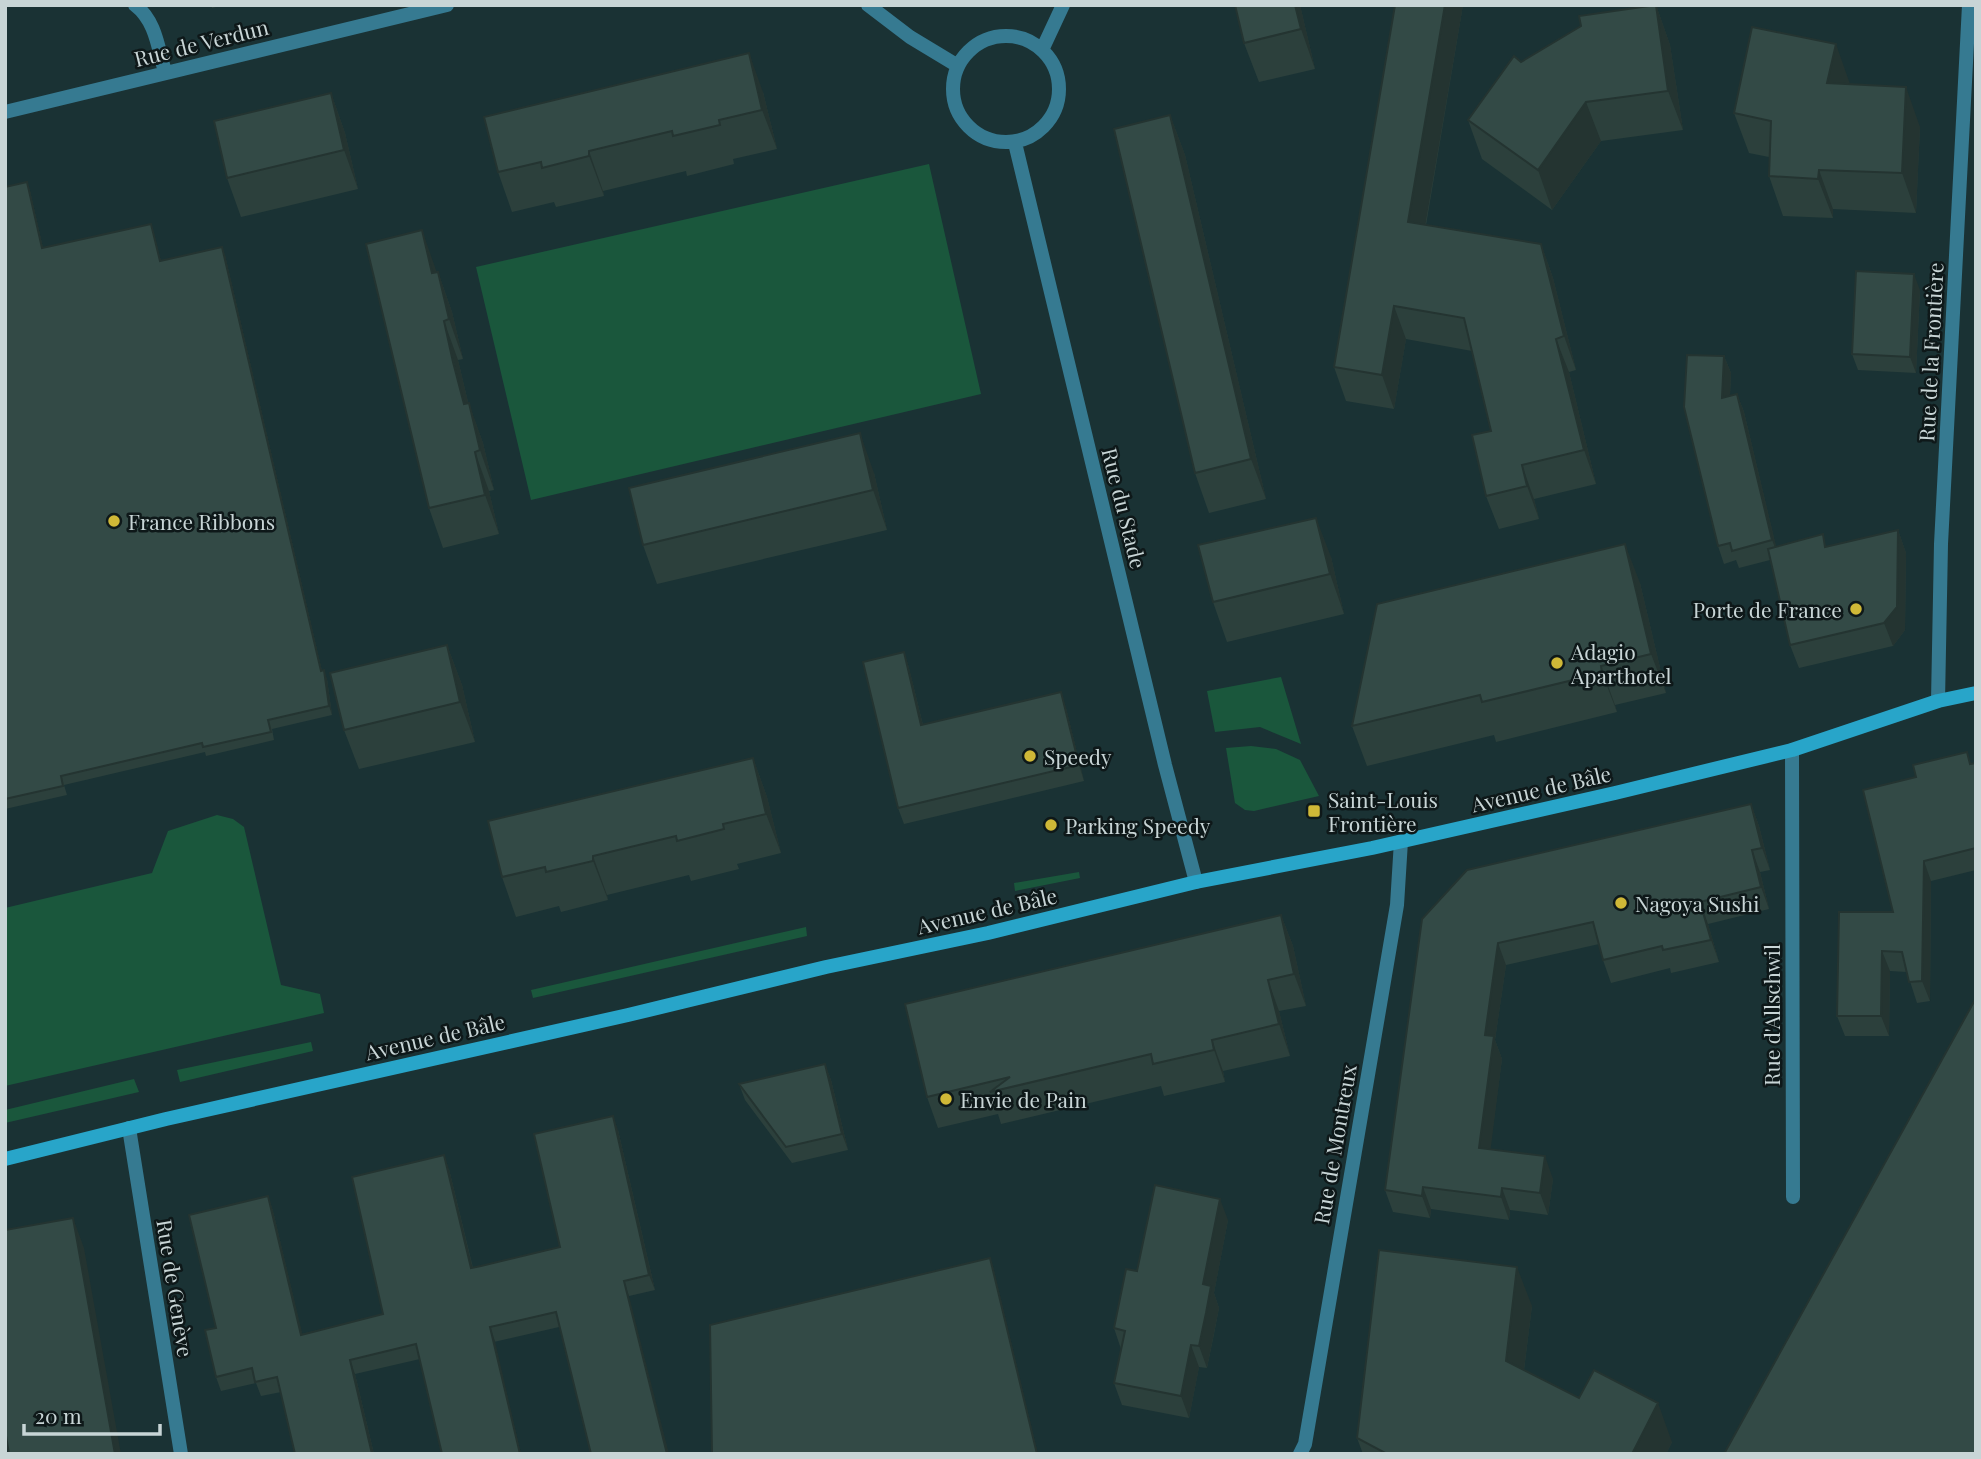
<svg xmlns="http://www.w3.org/2000/svg" width="1981" height="1459" viewBox="0 0 1981 1459" font-family="'Playfair Display',serif">
<rect width="100%" height="100%" fill="#1a3234"/>
<path fill="#1a573c" d="M929,164L981,394L531,500L476,267Z
M1281,677L1301,744L1260,727L1215,732L1207,691Z
M1251,746L1276,749L1300,760L1319,796L1254,811L1245,810L1235,803L1226,748Z
M217,815L233,819L244,827L281,985L320,994L324,1013L5,1086V908L152,873L168,831Z
M1079,872L1080,878L1015,891L1014,883Z
M806,927L807,936L533,998L531,990Z
M311,1042L313,1051L180,1082L177,1070Z
M134,1079L139,1092L5,1123V1110Z"/>
<g fill="none" stroke-linecap="round" stroke-linejoin="round">
<path stroke="#367a91" stroke-width="14" d="M135,5C156,21 158,48 165,72
M868,5L910,37L958,66
M953 89a53 53 0 1 1 106 0a53 53 0 1 1-106 0Z
M1042,50L1063,5
M5,112L447,5
M1015,143L1165,765L1196,882
M1938,701L1941,544L1969,5
M1792,750L1793,1197
M129,1128L181,1454
M1300,1454L1305,1444L1397,905L1401,841"/>
<path stroke="#28a5c9" stroke-width="14" d="M5,1159L166,1119L628,1015L826,967L988,933L1196,882L1372,848L1615,793L1792,750L1938,701L1976,693"/>
</g>
<path fill="#2c403c" d="M211,5H224L212,8Z
M1300,5L1315,69L1259,82L1244,43Z
M1395,5H1463L1426,225L1541,244L1553,278L1576,370L1569,372L1596,484L1534,499L1539,519L1499,529L1486,496L1491,431L1472,351L1406,339L1394,409L1346,401L1334,367Z
M1656,5L1670,45L1683,130L1601,141L1552,210L1482,159L1468,120L1521,62Z
M1850,84L1920,127L1916,213L1833,209V218L1783,216L1769,176V157L1749,153L1734,113Z
M763,92L777,149L733,159L734,164L687,176L686,171L603,191L604,196L556,207L554,202L512,212L498,172Z
M331,93L345,133L358,189L241,217L227,178Z
M1170,115L1185,155L1266,499L1209,513L1195,473Z
M27,182L30,191L43,248L151,224L161,261L225,255L322,671L327,679L332,715L272,729L274,740L206,756L205,752L64,785L67,795L5,809V187Z
M437,272H438L452,312L463,359L458,360L468,402L483,443L494,490L489,491L499,534L443,548L429,508Z
M1920,290L1916,373L1858,370L1852,354Z
M1724,356L1731,373L1730,396L1737,394L1744,412L1776,547L1827,546L1898,530L1906,553L1905,630L1893,646L1799,668L1790,645L1770,560L1739,568L1736,560L1724,564L1718,546Z
M874,473L887,530L657,584L643,545Z
M1331,557L1344,614L1227,642L1213,602Z
M1640,583L1666,693L1615,705L1617,712L1496,742L1494,735L1367,766L1352,726Z
M447,645L462,685L475,742L359,769L344,730Z
M904,652L909,668L923,725L1066,708L1084,781L904,824L898,808Z
M753,758L767,797L781,853L737,864L739,869L691,881L689,875L607,895L608,900L561,912L559,906L516,917L502,877Z
M1976,763V870L1931,881L1930,1001L1917,1003L1907,972L1890,971L1889,1036H1845L1837,1016L1971,764Z
M1751,804L1759,826L1770,870L1760,872L1769,909L1708,924L1719,962L1671,973L1670,968L1611,983L1603,960L1599,944L1506,965L1495,1040L1502,1059L1490,1149L1553,1179L1548,1215L1510,1210L1509,1220L1431,1209L1430,1218L1393,1212L1385,1190L1422,919Z
M1281,915L1293,946L1306,1006L1279,1011L1290,1056L1223,1071L1225,1082L1164,1096L1161,1086L1001,1124L998,1114L938,1128L927,1097Z
M825,1064L831,1080L848,1150L792,1163L745,1100L739,1084Z
M618,1130L655,1290L629,1296L559,1327L355,1374L374,1454H295L281,1392L261,1396L256,1383L221,1391L216,1377V1328L268,1196L273,1211L302,1334L383,1314L449,1169L473,1268L560,1247Z
M1228,1220L1214,1293L1219,1308L1214,1334L1207,1368L1199,1367L1189,1418L1122,1405L1114,1383L1121,1349L1114,1328L1137,1271Z
M1532,1306L1524,1370L1579,1398L1672,1442L1666,1454H1363L1357,1438Z"/>
<path fill="#243431" d="M1295,5H1300L1315,69L1301,29Z
M1445,5H1463L1420,256L1408,222Z
M1656,5L1670,45L1683,130L1668,91Z
M1836,44L1850,84L1827,83Z
M749,53L763,92L777,149L762,110Z
M1906,87L1920,127L1916,213L1902,173Z
M331,93L345,133L358,189L344,150Z
M1586,102L1601,141L1552,210L1538,170Z
M1170,115L1185,155L1266,499L1251,459Z
M589,151L603,191L604,196L589,156Z
M1819,170L1833,209V218L1818,179Z
M27,182L30,191L45,257L42,248Z
M151,224L154,233L163,270L160,261Z
M422,230L436,270L446,313L432,273Z
M1541,244L1553,278L1576,370L1564,336Z
M222,247L225,255L324,680L321,671Z
M438,272L452,312L463,359L449,319Z
M1914,274L1920,290L1916,373L1910,357Z
M1394,306L1406,339L1394,409L1382,375Z
M444,321L458,360L478,444L464,404Z
M1556,339L1569,372L1596,484L1584,450Z
M1724,356L1731,373L1729,415L1722,398Z
M1737,394L1744,412L1779,558L1772,540Z
M469,403L483,443L494,490L480,450Z
M860,433L874,473L887,530L873,490Z
M475,452L489,491L499,534L485,495Z
M1522,465L1534,499L1539,519L1527,486Z
M1316,518L1331,557L1344,614L1330,574Z
M1898,530L1906,553L1905,630L1893,646L1884,623Z
M1625,544L1640,583L1666,693L1651,654Z
M447,645L462,685L475,742L460,702Z
M904,652L909,668L927,742L921,725Z
M1601,666L1615,705L1617,712L1602,673Z
M324,670L327,679L332,715L329,706Z
M1061,692L1066,708L1084,781L1079,765Z
M753,758L767,797L781,853L766,814Z
M1751,804L1759,826L1770,870L1762,848Z
M1752,850L1760,872L1769,909L1761,887Z
M593,856L607,895L608,900L593,861Z
M1924,861L1931,881L1930,1001L1922,981Z
M1700,902L1708,924L1719,962L1711,940Z
M1281,915L1293,946L1306,1006L1294,974Z
M1498,943L1506,965L1495,1040L1502,1059L1488,1170L1479,1148L1485,1035Z
M1882,951L1890,971L1889,1036L1881,1016Z
M1268,980L1279,1011L1290,1056L1279,1024Z
M1212,1040L1223,1071L1225,1082L1214,1050Z
M825,1064L831,1080L848,1150L842,1134Z
M613,1116L618,1130L655,1290L649,1275Z
M444,1155L449,1169L476,1282L471,1268Z
M1545,1156L1553,1179L1548,1215L1540,1193Z
M1423,1187L1431,1209L1430,1218L1422,1196Z
M1502,1188L1510,1210L1509,1220L1501,1197Z
M268,1196L273,1211L306,1349L301,1335Z
M1220,1199L1228,1220L1214,1293L1219,1308L1207,1368L1199,1346L1203,1284Z
M73,1218L84,1248L121,1454H115Z
M990,1258L993,1266L1038,1454H1037Z
M1517,1267L1532,1306L1520,1401L1506,1361Z
M624,1281L629,1296L669,1454H667Z
M490,1327L495,1341L521,1454H520Z
M1191,1345L1199,1367L1189,1418L1181,1396Z
M350,1360L355,1374L374,1454H372Z
M1658,1403L1672,1442L1666,1454H1632Z"/>
<path fill="#334a46" stroke="#243431" stroke-width="2" d="M1235,5H1295L1301,29L1244,43Z
M1395,5H1445L1408,222L1541,244L1564,336L1556,339L1584,450L1522,465L1527,486L1486,496L1472,435L1491,431L1464,318L1394,306L1382,375L1334,367Z
M1656,5L1668,91L1586,102L1538,170L1468,120L1514,56L1521,62L1581,26L1579,16Z
M1752,27L1836,44L1827,83L1906,87L1902,173L1819,170L1818,179L1769,176L1771,121L1734,113Z
M749,53L762,110L719,120L720,125L673,136L672,131L589,151V156L542,168L541,162L498,172L484,117Z
M331,93L344,150L227,178L214,121Z
M1170,115L1251,459L1195,473L1114,129Z
M27,182L42,248L151,224L160,261L222,247L321,671L324,670L329,706L268,720L271,732L203,747L202,743L61,776L63,786L5,799V187Z
M422,230L432,273L438,272L449,319L444,321L453,362L464,404L469,403L480,450L475,452L485,495L429,508L366,244Z
M1856,271L1914,274L1910,357L1852,354Z
M1687,355L1724,356L1722,398L1737,394L1772,540L1732,551L1730,543L1718,546L1684,407Z
M860,433L873,490L643,545L629,488Z
M1316,518L1330,574L1213,602L1198,545Z
M1898,530L1897,607L1884,623L1790,645L1768,549L1823,534L1825,547Z
M1625,544L1651,654L1601,666L1602,673L1482,702L1480,695L1352,726L1377,604Z
M447,645L460,702L344,730L330,673Z
M904,652L921,725L1061,692L1079,765L898,808L863,662Z
M1967,752L1970,764L1976,763V848L1924,861L1922,981L1909,982L1902,952L1882,951L1881,1016H1837L1839,912H1893L1863,790L1916,777L1913,765Z
M753,758L766,814L723,824L724,829L677,841L676,836L593,856V861L546,872L545,867L502,877L488,821Z
M1751,804L1762,848L1752,850L1761,887L1700,902L1711,940L1663,950L1662,946L1603,960L1593,922L1498,943L1485,1035L1494,1036L1479,1148L1545,1156L1540,1193L1502,1188L1501,1197L1423,1187L1422,1196L1385,1190L1422,919L1467,870Z
M1281,915L1294,974L1268,980L1279,1024L1212,1040L1214,1050L1153,1064L1151,1054L990,1092L1010,1077L927,1097L905,1004Z
M1976,998V1454H1724Z
M825,1064L842,1134L786,1147L739,1084Z
M613,1116L649,1275L624,1281L667,1454H591L556,1312L490,1327L520,1454H442L416,1344L350,1360L372,1454H295L277,1377L255,1382L252,1368L216,1377L205,1330L216,1328L189,1215L268,1196L301,1335L383,1314L352,1177L444,1155L471,1268L481,1266L560,1247L534,1134Z
M1155,1185L1220,1199L1203,1284L1211,1286L1206,1313L1199,1346L1191,1345L1181,1396L1114,1383L1125,1331L1114,1328L1126,1269L1137,1271Z
M73,1218L115,1454H9L5,1430V1230Z
M1379,1250L1517,1267L1506,1361L1579,1398L1594,1370L1658,1403L1632,1454H1387L1357,1438Z
M990,1258L1037,1454H712L710,1325Z"/>
<g fill="#cfb837" stroke="#0e1819" stroke-width="2.5">
<circle cx="114" cy="521" r="7"/>
<circle cx="1856" cy="609" r="7"/>
<circle cx="1557" cy="663" r="7"/>
<circle cx="1030" cy="756" r="7"/>
<rect x="1307" y="804" width="14" height="14" rx="3.5"/>
<circle cx="1051" cy="825" r="7"/>
<circle cx="1621" cy="903" r="7"/>
<circle cx="946" cy="1099" r="7"/>
</g>
<g text-anchor="middle" dominant-baseline="central" stroke-width="5" stroke-linejoin="round" paint-order="stroke">
<g font-size="21" fill="#c8d5d6" stroke="#0e1819">
<text transform="translate(201 42) rotate(-14)">Rue de Verdun</text>
<text transform="translate(1930 352) rotate(-87)">Rue de la Frontière</text>
<text transform="translate(1125 508) rotate(76)">Rue du Stade</text>
<text transform="translate(1541 788) rotate(-13)">Avenue de Bâle</text>
<text transform="translate(987 910) rotate(-13)">Avenue de Bâle</text>
<text transform="translate(1771 1015) rotate(-90)">Rue d'Allschwil</text>
<text transform="translate(435 1036) rotate(-13)">Avenue de Bâle</text>
<text transform="translate(1334 1144) rotate(-80)">Rue de Montreux</text>
<text transform="translate(176 1288) rotate(81)">Rue de Genève</text>
</g>
<g font-size="21" fill="#c8d5d6" stroke="#0e1819" text-anchor="start">
<text x="128" y="521">France Ribbons</text>
<text x="1842" y="609" text-anchor="end">Porte de France</text>
<text x="1571" y="651">Adagio<tspan x="1571" dy="24">Aparthotel</tspan></text>
<text x="1044" y="756">Speedy</text>
<text x="1328" y="799">Saint-Louis<tspan x="1328" dy="24">Frontière</tspan></text>
<text x="1065" y="825">Parking Speedy</text>
<text x="1635" y="903">Nagoya Sushi</text>
<text x="960" y="1099">Envie de Pain</text>
</g>
</g>
<rect width="1981" height="1459" fill="none" stroke="#c8d5d6" stroke-width="14"/>
<path d="M24 1424v10h136v-10" fill="none" stroke="#c8d5d6" stroke-width="3.5"/>
<text x="35" y="1424" font-size="21" fill="#c8d5d6" stroke="#0e1819" stroke-width="5" paint-order="stroke">20 m</text>
</svg>
